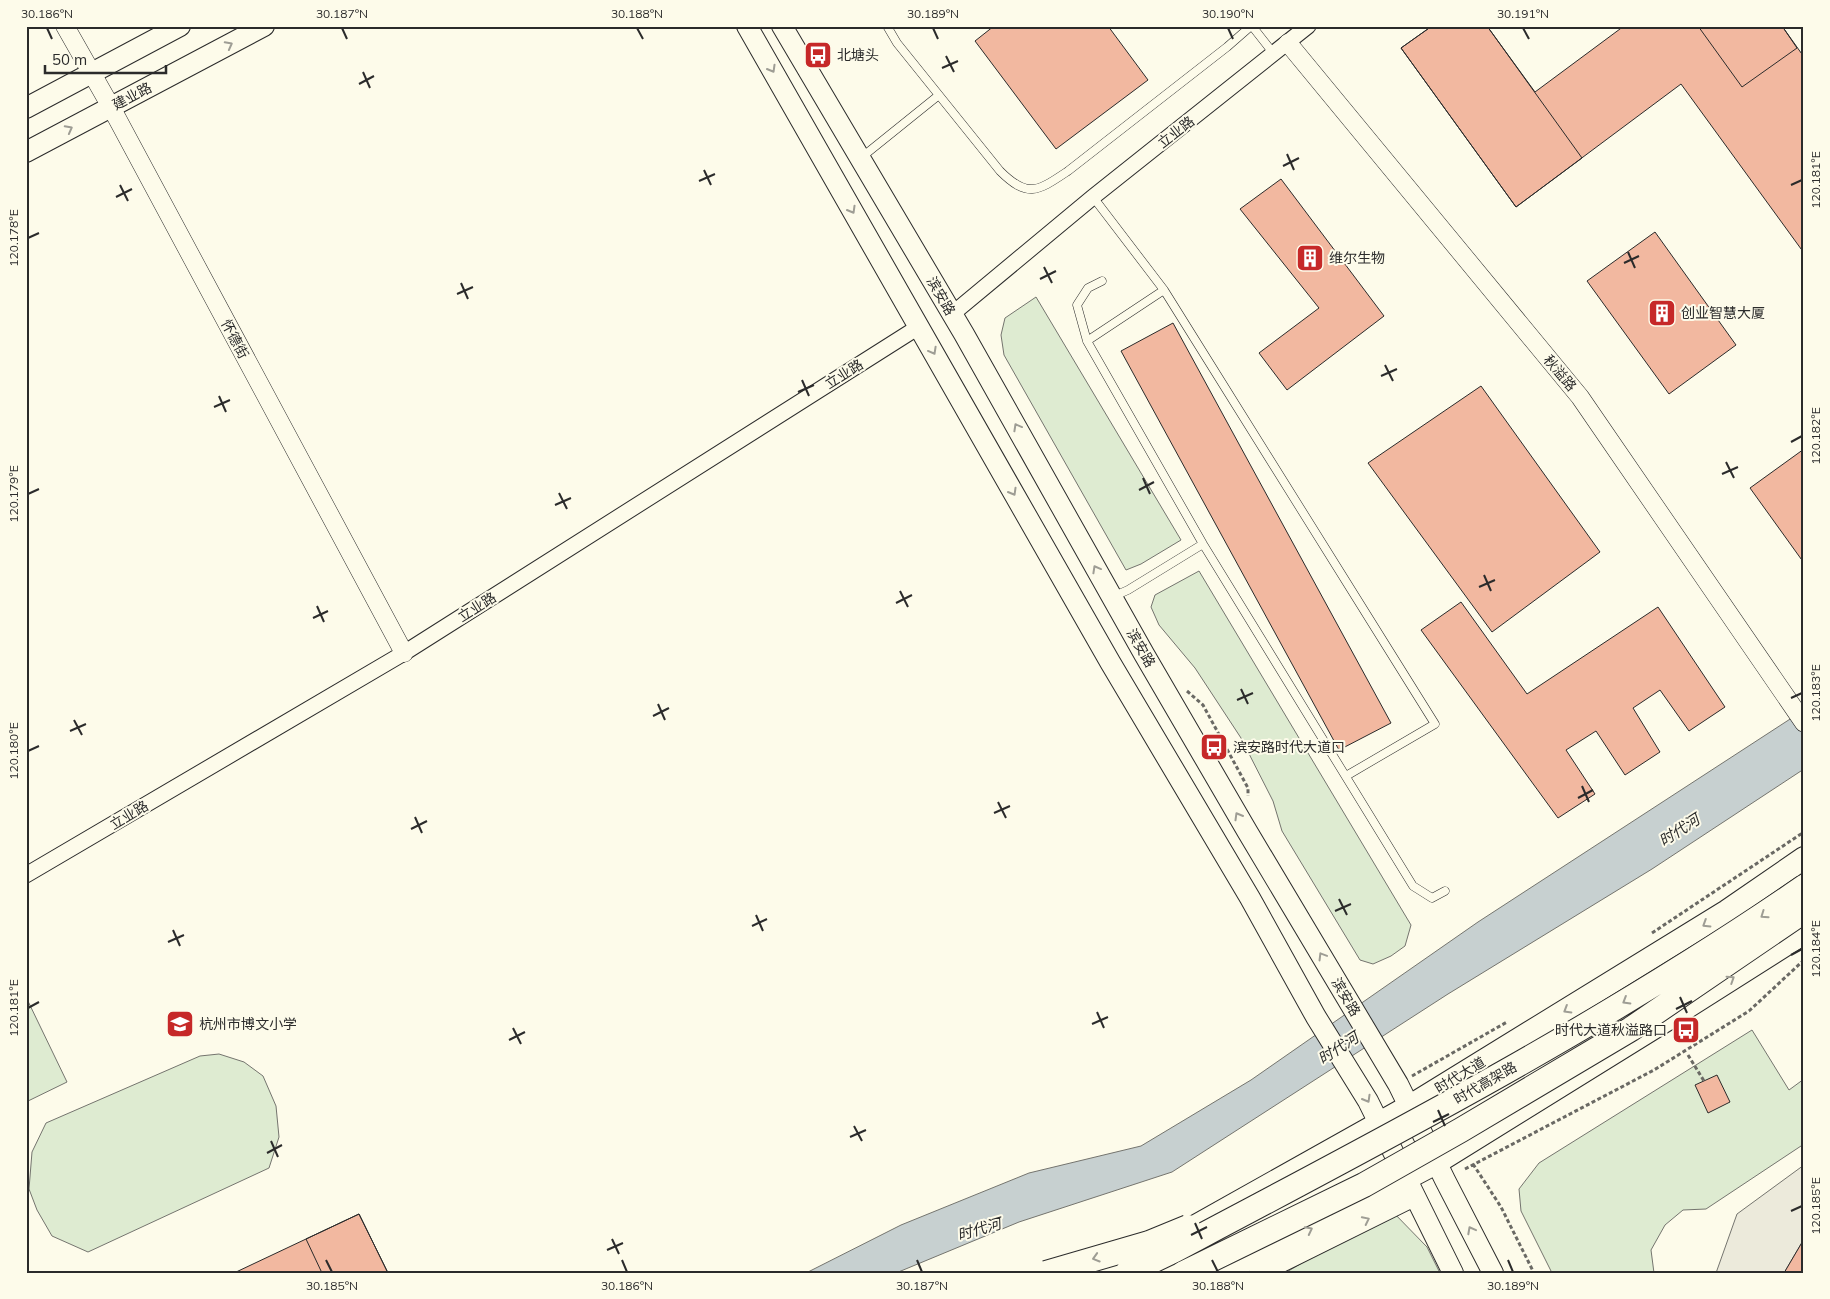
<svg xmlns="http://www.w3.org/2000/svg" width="1830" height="1299" viewBox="0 0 1830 1299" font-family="Mulish,'Noto Sans SC',sans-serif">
<rect width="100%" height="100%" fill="#fdfbea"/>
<path fill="#deebd1" stroke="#74746e" d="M1036,297L1181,540L1141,564L1126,570L1004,355L1001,335L1005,318Z
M1199,571L1411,925L1405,946L1391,956L1373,964L1360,960L1282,831L1273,801L1241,738L1195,668L1159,625L1151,607L1155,595Z
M26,997L67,1082L26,1102Z
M1752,1030L1789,1090L1804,1079V1144L1706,1209L1683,1210L1665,1225L1651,1250L1654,1273H1552L1521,1211L1519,1189L1539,1163Z
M219,1054L244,1062L263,1076L276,1106L279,1137L269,1168L88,1252L52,1236L37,1210L29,1189L32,1152L46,1123L200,1056Z
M1391,1210L1427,1247L1440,1273H1285Z"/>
<path fill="#eceadb" stroke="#74746e" d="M1804,1165V1239L1784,1273H1716L1737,1214Z"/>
<path fill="#c7d0d0" stroke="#74746e" d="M1804,710V769L1652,869L1448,994L1172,1172L1019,1222L896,1273H806L901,1225L1029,1173L1141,1146L1251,1080L1478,922Z"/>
<path fill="#f2b8a0" stroke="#2b2b2b" d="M994,26H1108L1148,80L1056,149L975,41Z
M1432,26H1487L1535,92L1624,26H1782L1804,57V253L1681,84L1516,207L1401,48Z
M1432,26H1487L1582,158L1516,207L1401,48Z
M1698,26H1782L1797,48L1742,87Z
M1281,179L1384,316L1287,390L1259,353L1319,308L1240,209Z
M1655,232L1736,345L1669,394L1587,281Z
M1173,323L1391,723L1339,750L1121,351Z
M1481,386L1600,552L1492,632L1368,463Z
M1804,449V563L1750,488Z
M1461,602L1527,694L1658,607L1725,707L1689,731L1660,690L1633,708L1660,752L1625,775L1596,731L1566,750L1595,794L1558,818L1421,630Z
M1717,1075L1730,1102L1708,1113L1695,1085Z
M359,1214L388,1273H322L306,1239Z
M359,1214L388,1273H234L306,1239Z
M1804,1239V1273H1784Z"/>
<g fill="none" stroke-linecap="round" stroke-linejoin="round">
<g stroke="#2b2b2b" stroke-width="9">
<path id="service" d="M887,26L897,43L1000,171C1028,199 1038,191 1068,171L1227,47L1251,26
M1252,26L1274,54
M862,157L939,95
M1093,197L1164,290L1435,724L1346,776
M1102,281L1088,288L1077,305L1087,341L1203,544L1413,886L1432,898L1445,891
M1087,341L1164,290
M1112,597L1128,590L1203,544"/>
</g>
<g stroke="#2b2b2b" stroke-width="17">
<path id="minor" d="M951,315L1093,197L1308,26
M26,875L404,653L920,326"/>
</g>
<g stroke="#2b2b2b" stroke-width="19">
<path id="tertiary" d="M65,26L111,107L404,653
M1288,43L1580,397L1804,723"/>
</g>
<g stroke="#2b2b2b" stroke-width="22">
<path id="secondary" d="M747,26L1110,662L1250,898L1316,1017L1368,1101L1453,1273
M782,26L964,334L1144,654L1247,831L1398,1084L1445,1180L1493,1273
M26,108L180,26
M26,152L264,26
M1259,1273L1414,1196"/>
</g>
<g stroke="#2b2b2b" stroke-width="24">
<path id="primary" d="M1176,1237L1415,1103L1727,911L1804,858
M1238,1264L1284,1243L1436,1163L1681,1011L1804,933
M1106,1273L1143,1254"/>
</g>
<g stroke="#2b2b2b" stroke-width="26">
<path id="trunk" d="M1216,1273L1254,1247"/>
</g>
<path stroke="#6a6964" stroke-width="3" stroke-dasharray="4 2.5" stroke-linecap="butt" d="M1187,691L1203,705L1248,788V796
M1652,933L1804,832
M1688,1055L1704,1081
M1412,1076L1507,1022
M1473,1164L1501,1207L1534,1273
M1465,1169L1654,1070L1749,1011L1804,960"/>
<use href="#service" stroke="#fdfbea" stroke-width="8"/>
<use href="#minor" stroke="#fdfbea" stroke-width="15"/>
<use href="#tertiary" stroke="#fdfbea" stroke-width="18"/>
<use href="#secondary" stroke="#fdfbea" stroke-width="20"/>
<use href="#primary" stroke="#fdfbea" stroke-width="22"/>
<use href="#trunk" stroke="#fdfbea" stroke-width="24"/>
<g stroke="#2b2b2b" stroke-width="26" stroke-linecap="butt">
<path id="trunk-bridge" d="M1046,1273L1149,1243L1188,1227
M1127,1273L1169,1253C1385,1139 1602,1026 1804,887
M1184,1273L1364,1185L1461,1130L1631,1029L1804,911"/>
</g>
<use href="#trunk-bridge" stroke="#fdfbea" stroke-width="24"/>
</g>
<defs><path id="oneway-chevron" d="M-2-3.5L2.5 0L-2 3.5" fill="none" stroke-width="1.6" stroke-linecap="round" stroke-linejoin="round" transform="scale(1.25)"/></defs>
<g stroke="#9e9d94">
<use href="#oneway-chevron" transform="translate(229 45) rotate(-28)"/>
<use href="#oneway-chevron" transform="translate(772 69) rotate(60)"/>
<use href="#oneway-chevron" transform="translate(69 129) rotate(-28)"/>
<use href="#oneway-chevron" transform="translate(852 210) rotate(60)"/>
<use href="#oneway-chevron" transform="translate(933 351) rotate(61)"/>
<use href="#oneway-chevron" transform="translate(1017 427) rotate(-119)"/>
<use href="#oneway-chevron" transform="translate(1013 492) rotate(60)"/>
<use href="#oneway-chevron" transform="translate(1096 569) rotate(-119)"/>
<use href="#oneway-chevron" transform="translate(1238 816) rotate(-120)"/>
<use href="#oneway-chevron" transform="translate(1764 915) rotate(145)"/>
<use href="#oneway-chevron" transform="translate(1706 924) rotate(148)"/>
<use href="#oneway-chevron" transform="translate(1322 956) rotate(-121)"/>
<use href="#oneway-chevron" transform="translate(1731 979) rotate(-33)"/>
<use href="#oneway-chevron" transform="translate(1626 1001) rotate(149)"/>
<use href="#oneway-chevron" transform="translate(1567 1010) rotate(149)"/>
<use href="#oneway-chevron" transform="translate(1367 1099) rotate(60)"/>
<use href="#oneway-chevron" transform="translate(1366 1220) rotate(-26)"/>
<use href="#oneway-chevron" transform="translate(1309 1230) rotate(-27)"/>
<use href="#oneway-chevron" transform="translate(1471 1230) rotate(-118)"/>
<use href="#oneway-chevron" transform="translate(1096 1258) rotate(163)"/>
</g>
<path fill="none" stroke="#2b2b2b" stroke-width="2" d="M47,28L52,39M342,28L347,39M637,28L643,39M933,28L938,39M1228,28L1233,39M1523,28L1529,39M946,56L954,72M942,68L958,61M363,72L370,88M359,84L374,76M1287,154L1294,170M1283,166L1299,158M704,170L711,185M699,181L715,174M120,185L128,201M1791,185L1802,180M116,197L132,189M28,238L39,233M1628,252L1635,268M1624,263L1639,256M1044,267L1052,283M1040,279L1056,271M461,283L468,299M457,294L473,287M1385,365L1393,381M1381,376L1397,369M802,380L809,396M798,392L814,385M219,396L226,412M214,407L230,400M1791,442L1802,436M1726,462L1734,478M1722,474L1738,467M1143,478L1150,494M1139,490L1154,482M559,493L567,509M28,494L39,489M555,505L571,498M1484,575L1491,591M1479,587L1495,580M900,591L908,607M896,603L912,595M317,606L324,622M313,618L328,611M1241,689L1248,704M1791,698L1802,693M1237,700L1253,693M658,704L665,720M653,716L669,708M74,720L82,735M70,731L86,724M28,751L39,746M1582,786L1589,802M1578,798L1593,790M998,802L1006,818M994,813L1010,806M415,817L422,833M411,829L427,821M1339,899L1347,915M1335,911L1351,904M756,915L763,931M752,926L767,919M173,930L180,946M168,942L184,935M1791,955L1802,949M1680,997L1687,1013M28,1008L39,1002M1676,1009L1692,1001M1097,1012L1104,1028M1092,1024L1108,1017M513,1028L521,1044M509,1040L525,1032M1438,1110L1445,1126M1433,1122L1449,1114M854,1126L862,1141M850,1137L866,1130M271,1141L278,1157M267,1153L282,1145M1791,1211L1802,1206M1195,1223L1202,1239M1191,1235L1207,1227M612,1239L619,1254M607,1250L623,1243M326,1260L332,1272M622,1260L627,1272M917,1260L922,1272M1212,1260L1218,1272M1508,1260L1513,1272"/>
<defs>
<g id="bus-square" transform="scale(1.4375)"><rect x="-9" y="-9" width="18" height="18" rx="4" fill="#c62828" stroke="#fdfbea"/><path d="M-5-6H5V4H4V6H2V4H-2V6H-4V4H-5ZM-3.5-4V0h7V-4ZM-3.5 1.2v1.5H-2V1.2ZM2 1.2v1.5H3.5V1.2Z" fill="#fff"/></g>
<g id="building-square" transform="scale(1.4375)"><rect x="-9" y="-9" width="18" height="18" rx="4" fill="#c62828" stroke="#fdfbea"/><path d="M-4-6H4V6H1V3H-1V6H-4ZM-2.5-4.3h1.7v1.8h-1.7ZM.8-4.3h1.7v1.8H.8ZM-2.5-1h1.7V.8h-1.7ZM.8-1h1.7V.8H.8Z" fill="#fff"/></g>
<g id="school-square" transform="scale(1.4375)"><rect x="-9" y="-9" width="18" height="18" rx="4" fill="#c62828" stroke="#fdfbea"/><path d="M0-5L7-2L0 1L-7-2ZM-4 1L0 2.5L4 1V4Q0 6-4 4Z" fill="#fff"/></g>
</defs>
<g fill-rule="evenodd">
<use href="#bus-square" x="818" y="55"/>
<use href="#building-square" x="1310" y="258"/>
<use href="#building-square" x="1662" y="313"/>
<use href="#bus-square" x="1214" y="747"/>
<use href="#school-square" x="180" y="1024"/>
<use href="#bus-square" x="1686" y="1030"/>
</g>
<g text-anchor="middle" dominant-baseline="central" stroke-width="4" stroke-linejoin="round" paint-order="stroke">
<g font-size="14" fill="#2b2b2b" stroke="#fdfbea" text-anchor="start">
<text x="837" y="55">北塘头</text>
<text x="1329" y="258">维尔生物</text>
<text x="1681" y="313">创业智慧大厦</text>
<text x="1233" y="747">滨安路时代大道口</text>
<text x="199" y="1024">杭州市博文小学</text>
<text x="1667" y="1030" text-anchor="end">时代大道秋溢路口</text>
</g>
<g font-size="14" fill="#2b2b2b" stroke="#fdfbea">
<text transform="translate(132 96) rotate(-28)">建业路</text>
<text transform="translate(1176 132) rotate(-38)">立业路</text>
<text transform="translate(941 296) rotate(60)">滨安路</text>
<text transform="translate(235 339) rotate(62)">怀德街</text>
<text transform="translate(1560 373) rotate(50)">秋溢路</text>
<text transform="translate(844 374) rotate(-32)">立业路</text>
<text transform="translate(477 607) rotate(-32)">立业路</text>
<text transform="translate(1141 648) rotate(60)">滨安路</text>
<text transform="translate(129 815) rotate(-31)">立业路</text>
<text transform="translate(1346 997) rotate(59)">滨安路</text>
<text transform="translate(1460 1075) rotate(-31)">时代大道</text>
<text transform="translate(1485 1083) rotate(-30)">时代高架路</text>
</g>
<g font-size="15" font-style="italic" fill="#2b2b2b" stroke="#fdfbea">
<text transform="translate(1679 830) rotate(-33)">时代河</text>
<text transform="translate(1338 1048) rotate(-33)">时代河</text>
<text transform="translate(979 1229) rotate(-16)">时代河</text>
</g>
</g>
<rect width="1830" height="1299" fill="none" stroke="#fdfbea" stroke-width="55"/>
<path d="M45 65v8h121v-8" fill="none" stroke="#2b2b2b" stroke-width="2.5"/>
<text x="52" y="65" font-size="15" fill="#2b2b2b" stroke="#fdfbea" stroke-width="4" paint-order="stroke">50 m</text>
<rect x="28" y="28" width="1774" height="1244" fill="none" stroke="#2b2b2b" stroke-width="2"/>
<g font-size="12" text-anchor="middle" fill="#2b2b2b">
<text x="47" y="18">30.186°N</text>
<text x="342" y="18">30.187°N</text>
<text x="637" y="18">30.188°N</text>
<text x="933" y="18">30.189°N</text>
<text x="1228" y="18">30.190°N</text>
<text x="1523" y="18">30.191°N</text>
<text transform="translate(1816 180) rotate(-90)" y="4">120.181°E</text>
<text transform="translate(14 238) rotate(-90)" y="4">120.178°E</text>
<text transform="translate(1816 436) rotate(-90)" y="4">120.182°E</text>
<text transform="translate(14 494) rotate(-90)" y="4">120.179°E</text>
<text transform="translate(1816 693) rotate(-90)" y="4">120.183°E</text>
<text transform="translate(14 751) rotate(-90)" y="4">120.180°E</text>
<text transform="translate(1816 949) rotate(-90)" y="4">120.184°E</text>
<text transform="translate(14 1008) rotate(-90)" y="4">120.181°E</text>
<text transform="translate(1816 1206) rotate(-90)" y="4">120.185°E</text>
<text x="332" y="1290">30.185°N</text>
<text x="627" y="1290">30.186°N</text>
<text x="922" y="1290">30.187°N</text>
<text x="1218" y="1290">30.188°N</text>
<text x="1513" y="1290">30.189°N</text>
</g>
</svg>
